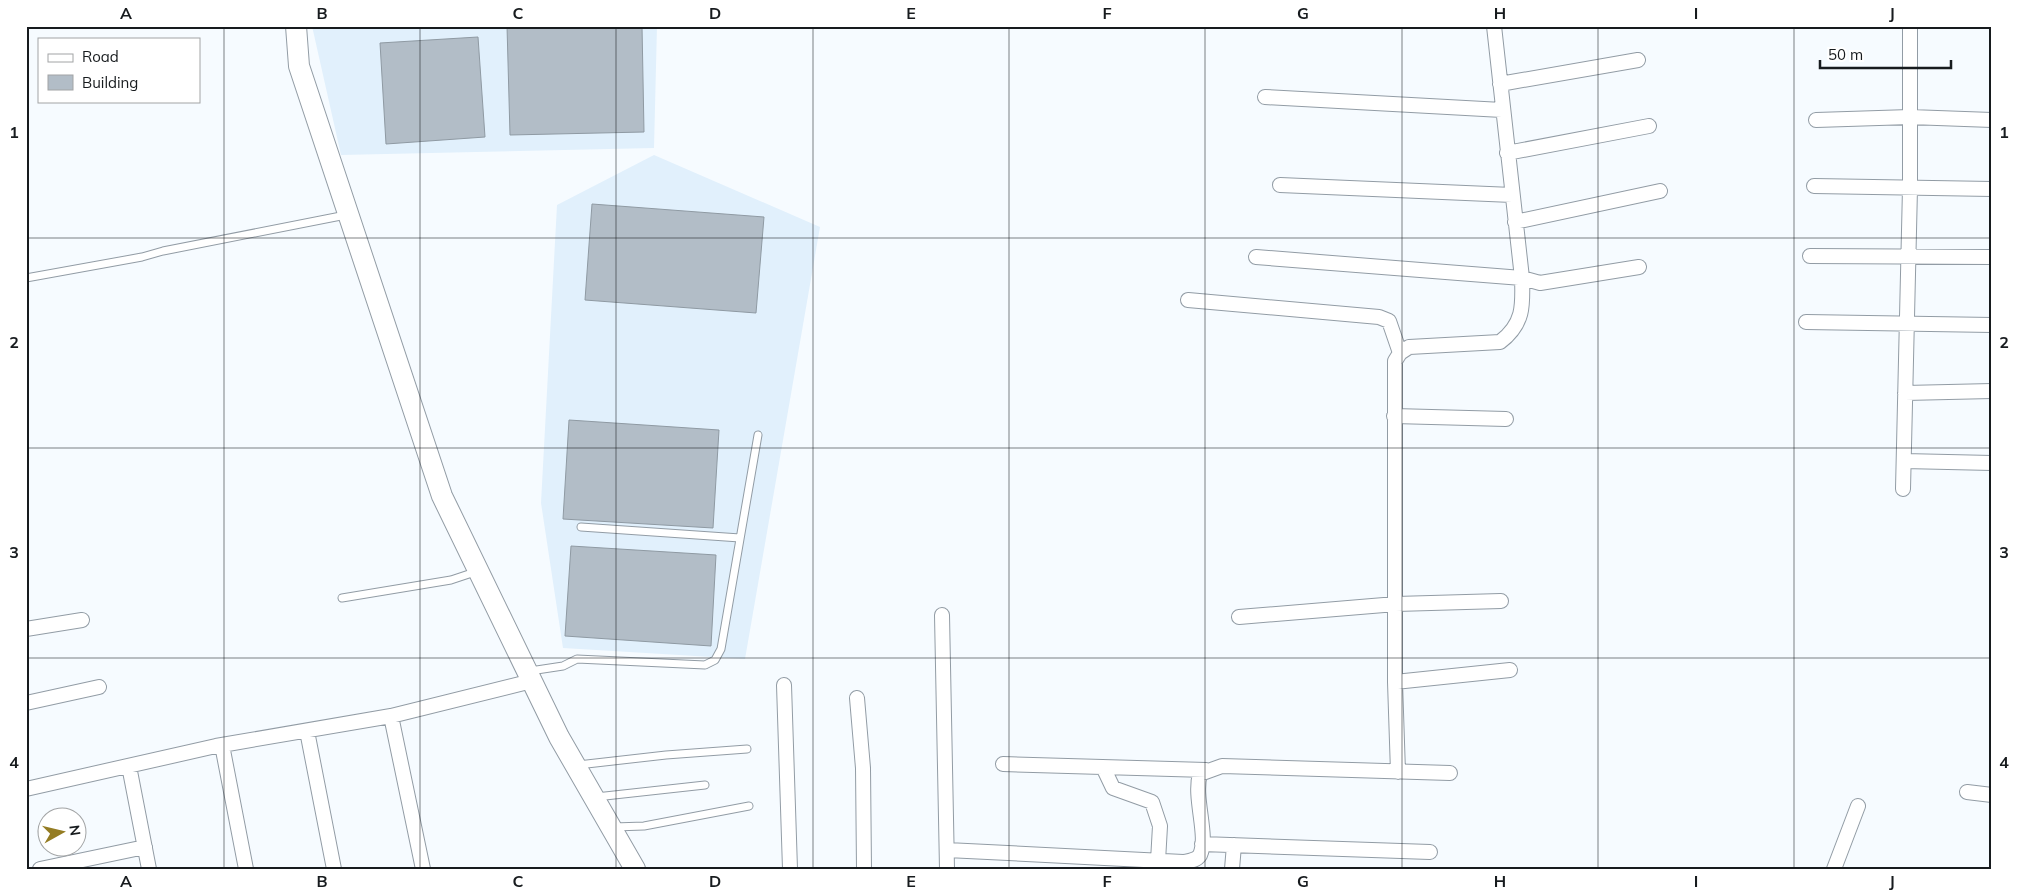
<svg xmlns="http://www.w3.org/2000/svg" width="2018" height="895" viewBox="0 0 2018 895" font-family="Mulish,sans-serif">
<rect width="100%" height="100%" fill="#f6fbff"/>
<path fill="#e1f0fc" d="M312,26H657L654,148L341,155Z
M654,155L820,227L745,659L563,648L541,503L557,205Z"/>
<path fill="#b2bdc7" stroke="#8f9aa3" d="M507,26H642L644,132L510,135Z
M478,37L485,137L386,144L380,43Z
M592,204L764,217L756,313L585,300Z
M569,420L719,430L713,528L563,519Z
M571,546L716,555L711,646L565,636Z"/>
<g fill="none" stroke-linecap="round" stroke-linejoin="round">
<g stroke="#929ca5" stroke-width="9">
<path id="lane" d="M26,278L142,257L163,251L346,215
M581,527L740,538
M342,598L451,580L478,571
M530,671L563,666L577,659L705,665L715,660L721,649L758,435
M578,765L666,755L747,749
M596,797L705,785
M614,827L644,826L749,806"/>
</g>
<g stroke="#929ca5" stroke-width="16">
<path id="street" d="M1500,84L1638,60
M1265,97L1502,110
M1816,120L1910,117L1992,120
M1507,153L1649,126
M1280,185L1512,195
M1814,186L1992,189
M1515,222L1660,191
M1810,256L1992,257
M1256,257L1522,278L1540,283L1639,267
M1188,300L1379,317L1389,321L1400,353
M1806,322L1992,325
M1905,393L1992,391
M1394,416L1506,419
M1904,461L1992,463
M1903,489L1910,188V26
M942,615L947,869
M1239,617L1396,604L1501,601
M26,629L82,620
M1395,682L1510,670
M784,685L790,869
M857,698L863,768L864,869
M26,703L99,687
M391,716L423,869
M307,731L334,869
M222,745L246,869
M1003,764L1206,770
M129,766L149,869
M1103,767L1113,788L1152,802L1160,826L1158,861
M1398,772L1395,682V361L1400,353L1409,347L1500,342C1524,324 1523,305 1522,278L1494,26
M26,789L216,746L391,716L532,681
M1967,792L1992,795
M1202,844L1430,852
M947,850L1183,862C1189,861 1196,861 1200,855C1209,836 1193,798 1200,774L1222,766L1450,773
M40,869L145,847
M1232,869L1234,845
M1834,869L1858,806"/>
</g>
<g stroke="#929ca5" stroke-width="22">
<path id="secondary" d="M296,26L299,66L442,496L559,737L635,869"/>
</g>
<use href="#lane" stroke="#fff" stroke-width="7"/>
<use href="#street" stroke="#fff" stroke-width="14"/>
<use href="#secondary" stroke="#fff" stroke-width="20"/>
</g>
<path fill="none" stroke="#171b1e" stroke-width="1" stroke-opacity="0.55" d="M224,26V869M420,26V869M616,26V869M813,26V869M1009,26V869M1205,26V869M1402,26V869M1598,26V869M1794,26V869M26,238H1992M26,448H1992M26,658H1992"/>
<rect width="2018" height="895" fill="none" stroke="#ffffff" stroke-width="55"/>
<rect x="38" y="38" width="162" height="65" fill="#ffffff" stroke="#a2a4a5"/>
<rect x="48" y="54" width="25" height="8" fill="#ffffff" stroke="#a2a4a5"/>
<text x="82" y="62" font-size="15" fill="#171b1e">Road</text>
<rect x="48" y="75" width="25" height="15" fill="#b2bdc7" stroke="#a2a4a5"/>
<text x="82" y="88" font-size="15" fill="#171b1e">Building</text>
<g transform="translate(62 832) rotate(82)"><circle r="24" fill="#ffffff" stroke="#a2a4a5"/>
<path d="M0-4L9 19L0 12L-9 19Z" fill="#947c23"/>
<text y="-8" font-size="14" font-weight="bold" text-anchor="middle" fill="#171b1e">N</text>
</g>
<path d="M1820 60v8h131v-8" fill="none" stroke="#171b1e" stroke-width="2.5"/>
<text x="1828" y="60" font-size="15" fill="#171b1e" stroke="#ffffff" stroke-width="4" paint-order="stroke">50 m</text>
<rect x="28" y="28" width="1962" height="840" fill="none" stroke="#171b1e" stroke-width="2"/>
<g font-size="16" text-anchor="middle" font-weight="bold" fill="#171b1e">
<text x="126" y="19">A</text>
<text x="322" y="19">B</text>
<text x="518" y="19">C</text>
<text x="715" y="19">D</text>
<text x="911" y="19">E</text>
<text x="1107" y="19">F</text>
<text x="1303" y="19">G</text>
<text x="1500" y="19">H</text>
<text x="1696" y="19">I</text>
<text x="1892" y="19">J</text>
<text x="14" y="138">1</text>
<text x="2004" y="138">1</text>
<text x="14" y="348">2</text>
<text x="2004" y="348">2</text>
<text x="14" y="558">3</text>
<text x="2004" y="558">3</text>
<text x="14" y="768">4</text>
<text x="2004" y="768">4</text>
<text x="126" y="887">A</text>
<text x="322" y="887">B</text>
<text x="518" y="887">C</text>
<text x="715" y="887">D</text>
<text x="911" y="887">E</text>
<text x="1107" y="887">F</text>
<text x="1303" y="887">G</text>
<text x="1500" y="887">H</text>
<text x="1696" y="887">I</text>
<text x="1892" y="887">J</text>
</g>
</svg>
